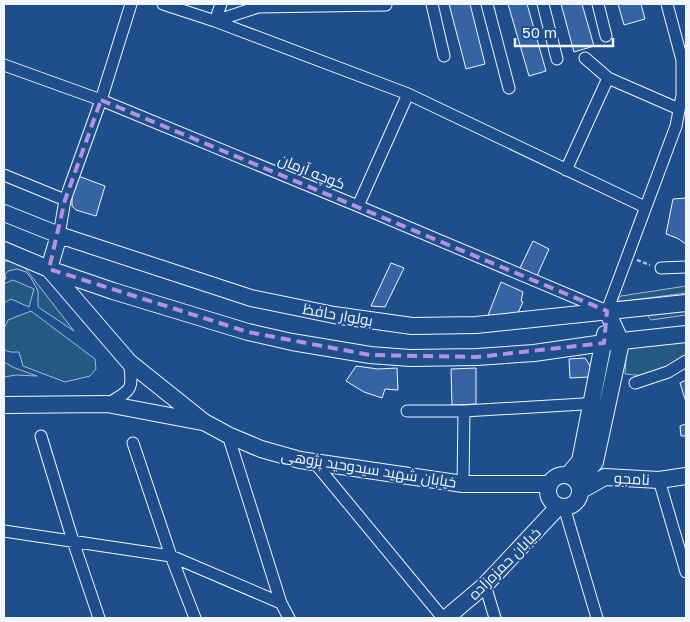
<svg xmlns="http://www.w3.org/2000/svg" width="690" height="622" viewBox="0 0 690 622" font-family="'Golos Text',Cairo,sans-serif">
<rect width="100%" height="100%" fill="#1f4e8c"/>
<path fill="#245a82" stroke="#a8bbd7" d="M7,261H14L22,264L74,331L38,307V291L31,278L26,272L17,269L8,271L5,275L6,279L4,280V262Z
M13,280L34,289L29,307L11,299L4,303V284Z
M686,286V293L625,301H620L618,299L621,296Z
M686,308V315L651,320L648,316L651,313Z
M31,311L95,359L96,369L90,376L65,382L23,366L19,352C14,352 8,353 4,349V329L8,320Z
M686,336V359L656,377L625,374L627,344Z
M4,362L15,368L37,376L16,375L4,377Z"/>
<path fill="#3563a3" stroke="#f2f6ff" d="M449,4H470L485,64L466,69Z
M508,4H527L546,71L529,76Z
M561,4H582L594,46L574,52Z
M618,4H641L645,19L624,25Z
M78,176L105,186L96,216L76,210L72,206V195Z
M686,198V244L677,238L666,234L673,199Z
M533,241L549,249L536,278L519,270Z
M391,263L404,268L385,307L371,306Z
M501,282L523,292L521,301L523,302L517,315L487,318Z
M585,358L591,367L589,377L570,378L569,359Z
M356,366L378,369L397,368L398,390L385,389L382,398L364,392L346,381Z
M476,368V404L452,405L451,369Z
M686,380V436H681L680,426L686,424V402L680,383Z"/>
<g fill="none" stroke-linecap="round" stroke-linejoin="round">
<g stroke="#f2f6ff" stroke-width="13">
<path id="street" d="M163,4L215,21L408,94L645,207
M432,4L444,56
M487,4L509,88
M543,4L557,59
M598,4L606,36
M215,21L258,7L386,5
M215,21L221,4
M585,58L608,78L679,109
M4,65L101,100L358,206L607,311L676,126L682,95V60L667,4
M566,170L608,78
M4,175L65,200
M358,206L408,94
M59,235L65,200L101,100L131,4
M661,268L686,267
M635,383L668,372L686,361
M107,404C131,390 134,391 129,362
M407,411H464
M228,435L281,603
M41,436L73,541L99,618
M133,443L171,556L195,618
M314,462L443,618
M659,480L686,572
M463,484L464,411L583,404L592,402
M564,507L597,618
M4,531L171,556L281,603L289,618
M485,585L495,618"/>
</g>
<g stroke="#f2f6ff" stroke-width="18">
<path id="secondary" d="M4,213L59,235L251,298L334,315L412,326L476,325L686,303
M59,235L49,269L129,362L204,422L228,435L261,449L300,460L463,484H550
M4,250L49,269L113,291L248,332L292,342L370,355L410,358L477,357L534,353L604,343L686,334
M4,405L107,404L202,422
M568,475L580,461L605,334
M548 491a16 16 0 1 1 32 0a16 16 0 1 1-32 0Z
M578,483L595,462L621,342L607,311
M580,491L605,477L659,480L686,476
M446,618L485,585L559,506"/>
</g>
<path stroke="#b3c4dc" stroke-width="2.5" stroke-dasharray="4 2.5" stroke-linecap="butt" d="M637,260L650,265"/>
<use href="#street" stroke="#1f4e8c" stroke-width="11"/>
<use href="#secondary" stroke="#1f4e8c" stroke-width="16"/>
</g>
<path fill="none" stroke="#b691df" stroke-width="4" stroke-dasharray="10 6" stroke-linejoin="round" d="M101,100L607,311L604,343L477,357L370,355L248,332L49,269L65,200Z"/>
<g text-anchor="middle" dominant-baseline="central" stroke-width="4" stroke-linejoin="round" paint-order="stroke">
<g font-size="15" fill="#f2f6ff" stroke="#1f4e8c">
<text transform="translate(312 171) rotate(22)">کوچه آرمان</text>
<text transform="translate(338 314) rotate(10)">بولوار حافظ</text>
<text transform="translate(369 468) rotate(9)">خیابان شهید سیدوحید پژوهی</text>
<text transform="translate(632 478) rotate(3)">نامجو</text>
<text transform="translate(504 563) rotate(-45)">خیابان حمزه‌زاده</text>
</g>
</g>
<rect width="690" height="622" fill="none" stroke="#f2f6ff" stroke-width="10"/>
<path d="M515 38v8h98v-8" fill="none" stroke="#f2f6ff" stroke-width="2.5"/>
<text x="522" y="38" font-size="15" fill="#f2f6ff" stroke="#1f4e8c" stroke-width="4" paint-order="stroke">50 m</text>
</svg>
